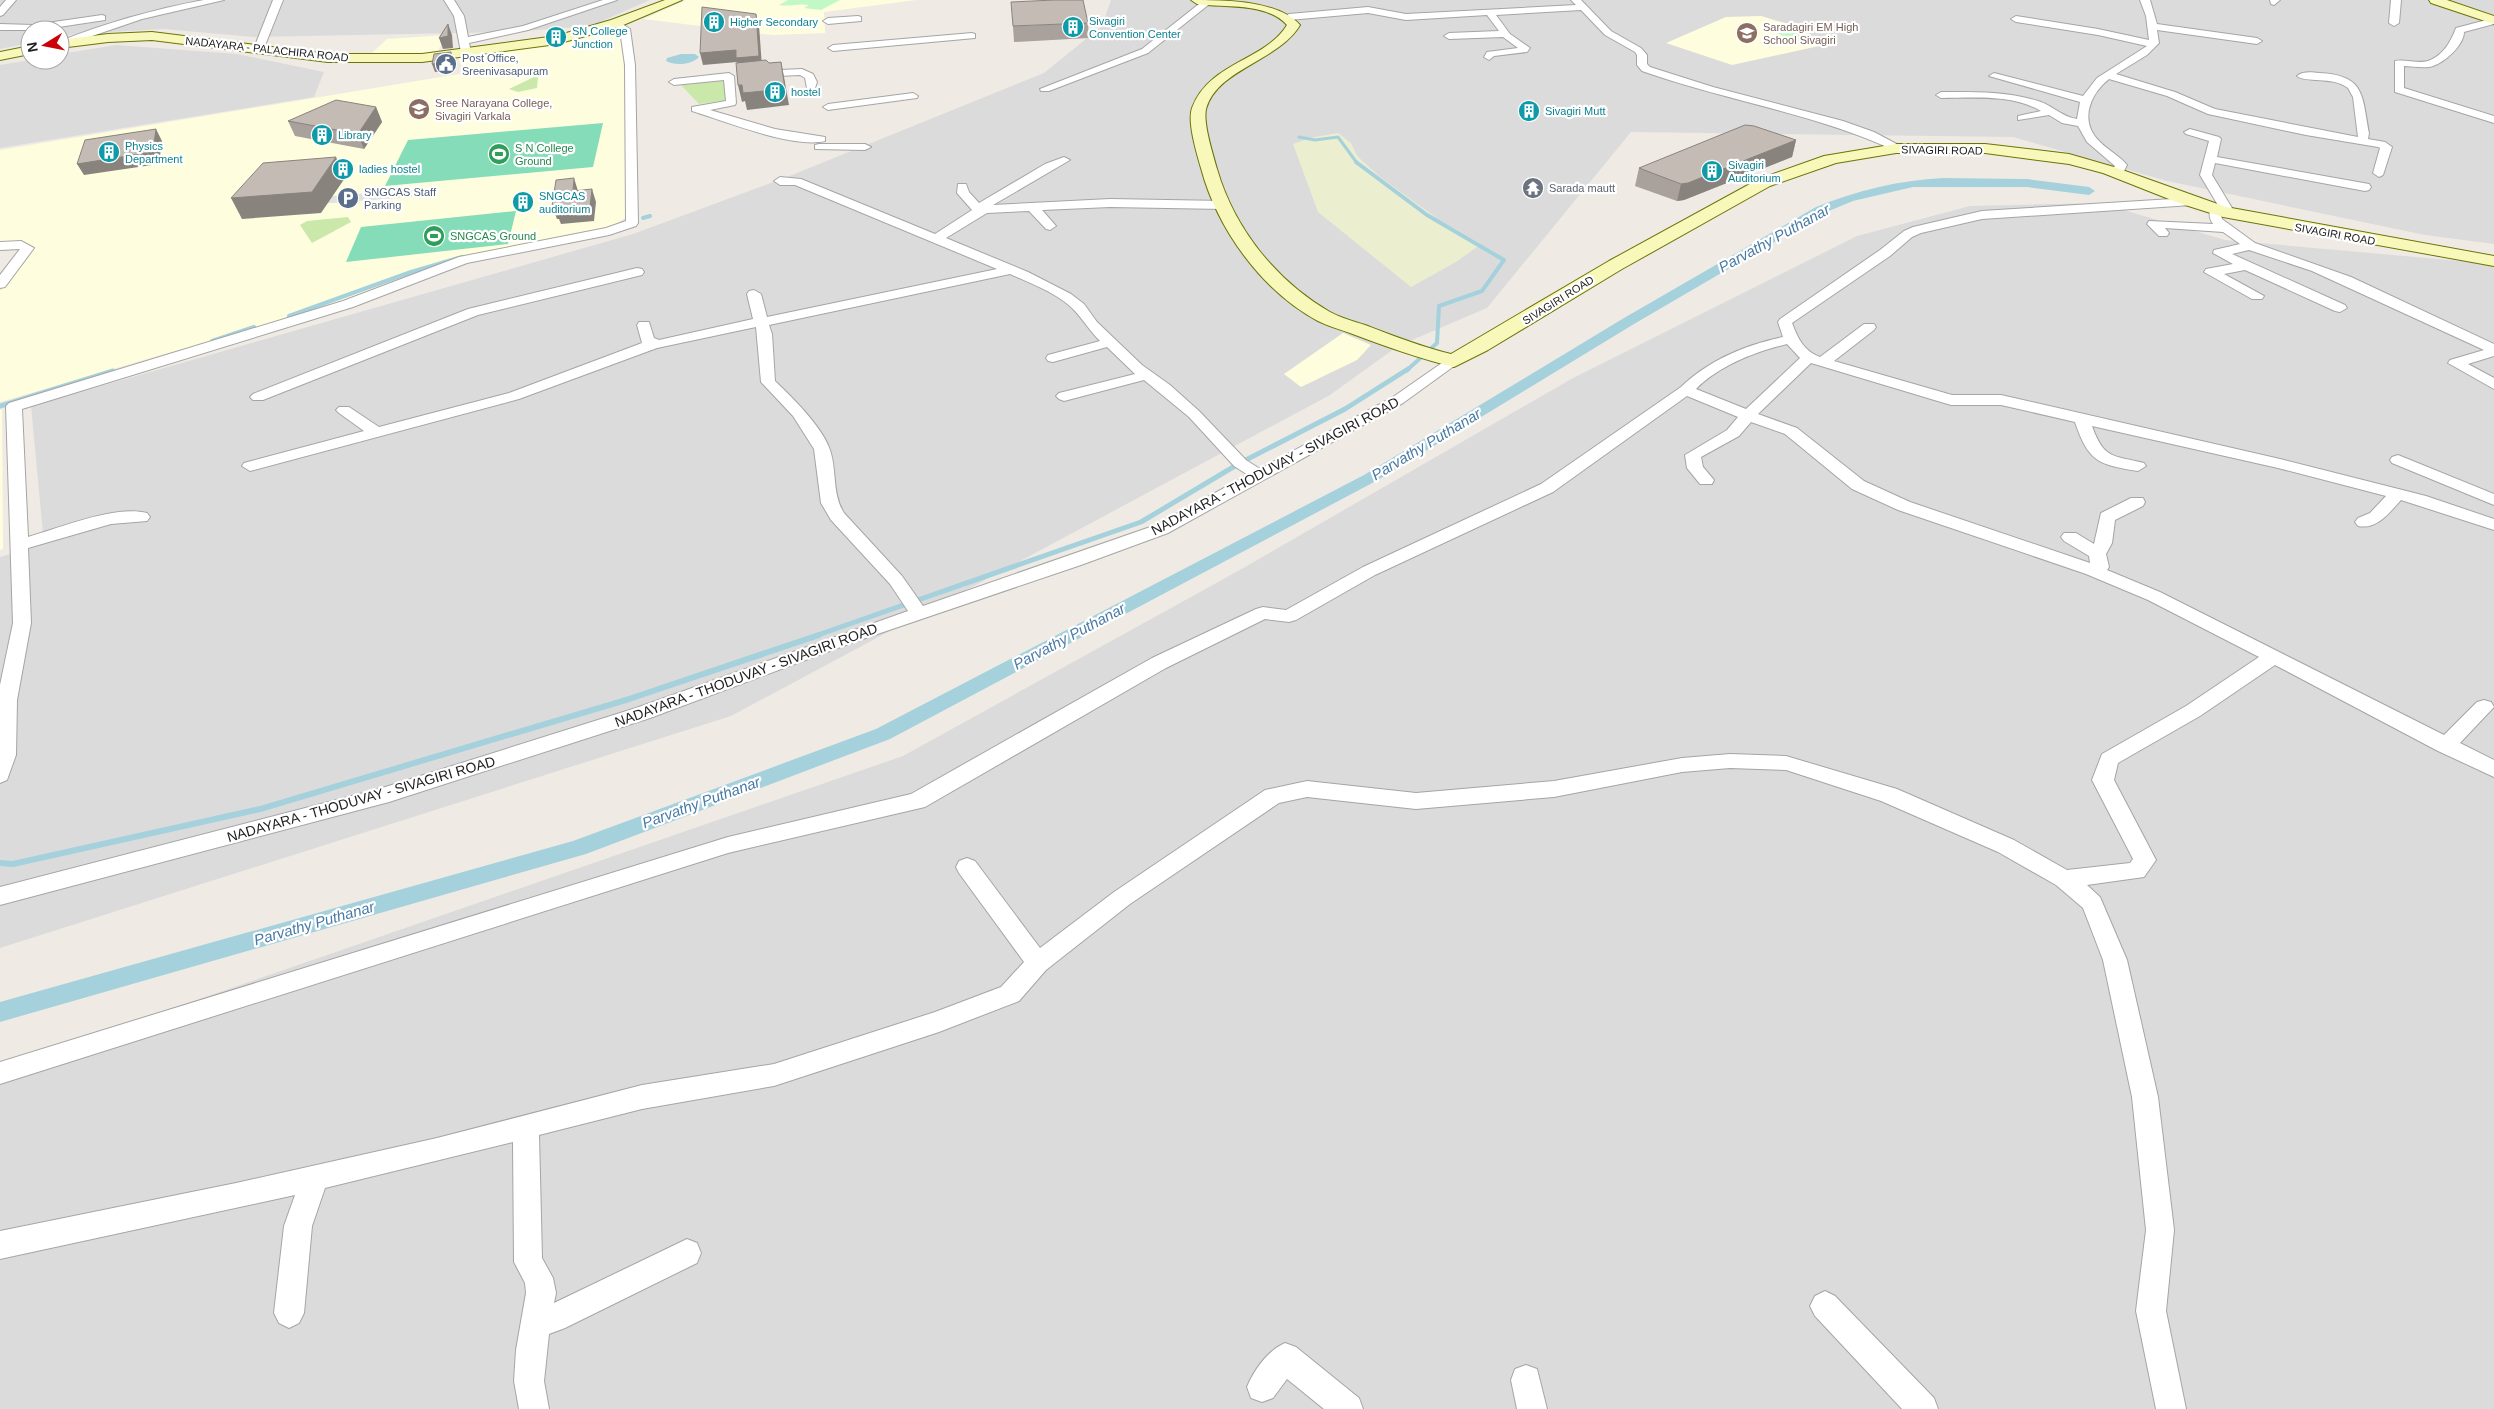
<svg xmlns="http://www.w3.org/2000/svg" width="2494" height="1409" viewBox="0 0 2494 1409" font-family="Arial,sans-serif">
<rect width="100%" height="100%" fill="#efebe4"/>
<path fill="#dcdbdb" d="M0,0H650L591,26L512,32L253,37L163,29L76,34L60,37V30H30V43L0,49Z
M1111,0H2494V244L2425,235L2167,181L2013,137L1631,132L1487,308L1398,346L1330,395L731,716L0,948V557L44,544L31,406L633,234L787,177L1044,73L1102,26Z
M116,45L237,54L324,72L314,97L0,148V65L30,60H60V54Z
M2100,203L2225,240L2494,264V1409H0V1064L162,1012L903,756L1238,571L1573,378L1857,236L1970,206Z"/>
<path fill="#fefede" d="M686,0H916L824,12L825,33L773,35L644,19Z
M1761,16L1788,24L1828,44L1732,65L1666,43L1726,17Z
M623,27L627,216L614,226L443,260L359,297L0,402V291L31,246L23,243L0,245V150L465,73L458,58L582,39Z
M447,35L436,54L369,56L387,39Z
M1343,333L1371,345L1357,360L1301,387L1284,374Z
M2,409L3,549L0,550V410Z"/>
<path fill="#eceed0" d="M1338,133L1351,143L1357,156L1380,177L1438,219L1481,244L1456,262L1411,287L1318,212L1293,144L1310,138Z"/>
<path fill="#cbe8ab" d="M534,77H538L537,88L518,92L509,89Z
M724,78L728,100L699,104L679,83Z
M348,217L351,222L312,243L300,225L307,221Z"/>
<path fill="#c2f8c5" d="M788,0H840L821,10L804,8L809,5C798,3 790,7 779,5Z
M1790,29L1817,41L1801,45L1775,32Z"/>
<path fill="#84ddb8" d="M603,123L593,167L385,186L408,140Z
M516,211L508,244L346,262L361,227Z"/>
<path fill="#e2e2e2" d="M416,189L412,197L279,207L285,200Z"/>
<path fill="#a5d1dc" d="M681,54H695L699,57C692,65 675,66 666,61L667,58Z"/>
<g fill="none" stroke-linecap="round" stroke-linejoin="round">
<path stroke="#a5d1dc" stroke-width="3" d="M1299,137L1315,140L1338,137L1357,163"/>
<path stroke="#a5d1dc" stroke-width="4" d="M1356,162L1427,215L1504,260L1482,291L1439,306L1437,343L1406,371
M643,218L650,216
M289,316L411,272L462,257
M212,341L254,327"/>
<path stroke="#a5d1dc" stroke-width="5" d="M0,406L113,371
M815,636L1141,522L1240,463L1345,409L1408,369"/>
<path stroke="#a5d1dc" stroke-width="6" d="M0,863L13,864L260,809L629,699L819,635"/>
<path fill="#a5d1dc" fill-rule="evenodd" d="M1943,178L2027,179L2089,187L2095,191L2089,195L2027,187H1913L1853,201L1824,213L1634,324L1376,481L890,739L586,854L0,1022V1002L573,841L876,729L1364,475L1624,318L1816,207C1856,191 1899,180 1943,178Z"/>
<g stroke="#a5a5a5" stroke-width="2">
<path id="minor" d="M6,0H16L3,15L0,16V7Z
M204,0H224L142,19L60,47V41C106,23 154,9 204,0Z
M273,0H283L264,48L256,50L254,48Z
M444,0H454L464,16L468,37L523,26L603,0H617L528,30L469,43L471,52L466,55L461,52L454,16Z
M1204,0L1212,2L1148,53L1049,91H1041L1040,89L1142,49Z
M1571,0H1581L1611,31L1641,48L1647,55V64L1650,67L1713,87L1843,121L1874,132L1906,149L1904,151H1896C1815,113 1726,101 1642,71L1637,65V55L1635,52L1605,35L1581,10L1496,15L1510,34L1530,48L1527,52L1494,56L1489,60L1484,57L1487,52L1518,48L1503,37L1449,39L1444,36L1449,33L1499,31L1487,15L1406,20L1368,13L1289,20L1284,17L1289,14L1368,7L1406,14L1576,5Z
M2140,0H2150L2157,24L2257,38L2262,41L2257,44L2157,30L2159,43L2147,55L2116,74L2175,92L2215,109L2358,137L2353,97L2348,88C2332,76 2305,83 2297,76C2302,71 2312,72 2319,73C2365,75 2362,95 2369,133L2368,139L2385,142L2392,147L2383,175L2379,177L2373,173L2380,148L2378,147L2306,135L2208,114L2167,96L2109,79C2089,95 2079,122 2100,142C2108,150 2120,156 2127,165L2124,171L2114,176L2108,172L2115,166L2087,142L2078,126L2062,123L2049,115L2018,120V116L2041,111C2012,94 1973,98 1941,98L1936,95L1941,92C1974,92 2006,91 2038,101C2052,105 2062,117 2077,119L2080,102L1989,76L1994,73L2083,96L2097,78L2147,46L2098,35L2016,22L2011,19L2016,16L2098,29L2149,40L2146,16Z
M2270,0H2280L2274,5L2271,4Z
M2391,0H2401L2399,23L2394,26L2389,23Z
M102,15L105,16V20L39,30H0V24L33,25Z
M858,16L861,17V21L828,24L823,21L828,18Z
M2494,18V24L2464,32C2464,45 2445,62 2433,66C2425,69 2412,66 2404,66V88L2494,116V123L2395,92V61C2406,59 2418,64 2428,61C2444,55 2451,41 2456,28Z
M616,20L630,29L635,65L638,223L636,226L609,235L467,263L353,307L22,409L28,537C60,528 114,505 147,513L150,517L147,521L111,524L28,548L31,623L17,700L16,755L7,780L0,783V685L13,623L6,406L9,403L343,301L459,257L606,228L626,221L625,65L620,30L611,23Z
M972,33L975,34V38L833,51L828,48L833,45Z
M802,69L813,74L817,82L815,88H807L805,78L800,75L758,77L753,74L758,71Z
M729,73L734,76L736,103L735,105L710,110L775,129L825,137V141C794,149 724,121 692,111V107L726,101L724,80L674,85L669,82L674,79Z
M913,93L918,96L917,98L828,110L823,107L828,104Z
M2190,129L2219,137L2221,139L2217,157L2369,184L2371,187L2369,190L2365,191L2215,163L2212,175L2232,208L2227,215H2221L2222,219L2255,243L2351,277L2494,344V356L2468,364L2494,378V389L2448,363L2450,360L2484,350L2312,271L2249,250L2232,254L2345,305L2347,308L2340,312L2335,311L2245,270L2224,274L2264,296L2262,299H2252L2204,272L2206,269L2233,264L2213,253L2214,250L2240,244L2223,232L2165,228L2169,233L2167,236H2159L2147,224L2149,221L2213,224C2209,218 2208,213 2212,207H2219L2200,175L2209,141L2186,134L2184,132Z
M819,144H865L871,147L865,150L815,149V145Z
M1064,157L1070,160L993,205L1110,199L1224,201L1230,205L1224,209L1110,207L1042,210L1056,226L1050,230L1046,229L1029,211L987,213L946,238L1028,272L1071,294L1084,304L1097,322L1142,365L1170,385L1199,411L1246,460L1260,469L1393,397L1449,358H1459L1461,361L1403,403L1168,533L1081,565L854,642L650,718L389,802L0,905V887L379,789L636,708L908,611L890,584L831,520L821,503L814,449L793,416L761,382L756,327L657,348L519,399L250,471L242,466L244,463L364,431L339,413L336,410L339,407H349L379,427L509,393L642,343L637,325L639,322H649L654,338L659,340L753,319L747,294L749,291L754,290L761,294L767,317L997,269L795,185H780L774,181L780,177L801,179L935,234L972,210L957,193L958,184H966L969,192L979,203L1045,164ZM1010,274C1030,283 1060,294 1075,311C1084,321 1090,331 1100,341L1048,355L1046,358L1048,361L1053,362L1107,347L1135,374L1059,393L1056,396L1059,399L1064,401L1144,380L1189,417L1234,466L1248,475L1156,525L923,606L902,576L844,513C832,494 837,471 830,450C823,428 792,397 775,381L772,334L769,325Z
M2188,198L2194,202L2192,205L1982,219L1921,233L1912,237L1890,256L1792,323C1798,339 1804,351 1820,357L1864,324H1874L1876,327L1874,330L1834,361L1952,395H2001L2280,459L2426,496L2494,519V530L2401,500C2389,513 2377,530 2358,526L2355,522L2358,518L2370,513L2386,496L2278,468L2092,426C2104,460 2113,455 2144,463L2146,466L2138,471C2098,465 2088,461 2075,422L2001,405H1951L1811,363L1758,414L1797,428L1864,481L1910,502L2090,563L2089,556L2064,541L2061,537L2064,533H2076L2094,544L2101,513L2131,498H2143L2145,502L2143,506L2115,520L2112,543L2106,554L2109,567L2107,570L2160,592L2444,735L2477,702L2484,700L2491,702L2494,707L2460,743L2494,760V777L2438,751L2275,665L2200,716L2118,763L2114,780L2156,860L2144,877L2087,885L2100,897L2127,960L2158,1097L2174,1230L2166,1311L2186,1409H2156L2136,1311L2146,1230L2132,1097L2103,960L2083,908L2056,885L1998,852L1881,801L1786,770L1730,768L1682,772L1554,797L1416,809L1307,797L1279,803L1130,904L1046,970L1019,1001L939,1032L774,1086L642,1109L539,1135L542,1258L553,1278L556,1293L554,1303L687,1239L697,1243L701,1253L697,1263L565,1328L549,1334L544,1381L549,1409H519L514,1381L516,1350L526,1293L525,1283L514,1262L513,1142L325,1188L312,1226L304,1313L299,1323L289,1328L279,1323L274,1313L284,1226L295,1195L0,1259V1231L236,1183L437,1138L642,1085L774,1064L935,1012L1001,987L1024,962L959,873L956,867L959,861L967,858L975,861L1040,948L1114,892L1265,790L1307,781L1416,793L1554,781L1682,758L1730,754L1786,756L1897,789L2014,840L2067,870L2130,863L2133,859L2092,780L2102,754L2186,706L2259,657L2148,600L2086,574L1898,510L1852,489L1785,434L1751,422L1739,436L1701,457L1703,467L1714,480L1712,484H1700L1687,468L1685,455L1727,430L1738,417L1687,396L1553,492L1375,575L1296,620L1289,622L1265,619L1166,668L925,807L728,853L0,1084V1062L728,837L911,794L1152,658L1256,609L1263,607L1286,610L1363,567L1541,484L1681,387C1709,360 1745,345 1783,337L1778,322L1780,319L1880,250L1904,231L1913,227L1982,211ZM1787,344L1800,358L1746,409L1696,389C1720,365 1755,352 1787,344Z
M21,241L34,248L5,287L0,288V275L20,249L0,250V242Z
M637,268L642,269L644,272L642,275L478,315L263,400H253L250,397L253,394L468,309Z
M2398,455L2494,494V505L2392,463L2390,460L2392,457Z
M1825,1291L1835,1296L1934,1398L1938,1409H1902L1815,1316L1810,1306L1815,1296Z
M1285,1343L1296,1347L1359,1398L1363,1409H1324L1287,1379L1273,1398L1262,1402L1251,1398L1247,1387C1254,1370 1268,1350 1285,1343Z
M1526,1365L1537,1369L1547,1409H1517L1511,1380L1515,1369Z"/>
</g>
<g stroke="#6b7407" stroke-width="2">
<path id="secondary" d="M665,0H682L621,26L557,44L422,62H328L152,40L108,42L60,48V40L108,34L152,32L328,54H422L556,36L611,20Z
M1191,0C1225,0 1278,0 1300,25C1279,61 1217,69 1206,109C1203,124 1213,154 1217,169C1234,228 1276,281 1330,312C1341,318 1353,321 1365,325C1394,336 1422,347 1451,354L1609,261L1759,179L1824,156L1896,144H1985L2069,154L2114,167L2226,207L2494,256V266L2223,217L2179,203L2103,173L2069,164L1985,153H1896L1836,163L1770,186L1622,269L1488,350L1454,367C1418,358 1384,346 1350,333C1339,329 1328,326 1318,321C1262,291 1217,229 1201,168C1197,154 1187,122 1192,108C1209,62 1265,61 1287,25C1266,2 1225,8 1197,4Z
M2429,0H2447L2494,16V24L2431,3Z
M30,46V54L0,60V52Z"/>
</g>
<use href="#minor" fill="#fff" fill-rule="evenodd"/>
<use href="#secondary" fill="#f7f8b9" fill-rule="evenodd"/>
</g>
<path fill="#a9a19b" d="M1088,23L1089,38L1014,42L1013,26Z
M376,107L382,122L364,149L295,136L288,121Z
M1796,140L1792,157L1684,200L1677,201L1635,186L1639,168Z"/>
<path fill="#89837e" d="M756,14L759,25L762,67L739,70L737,62L703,65L700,53Z
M448,24L452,35L453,48L443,49L439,38Z
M451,52L453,60L454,70L435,72L432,64Z
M781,62L784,77L789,105L747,110L745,101L742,102L738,85Z
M376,107L382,122L364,149L358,134Z
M156,129L162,141L159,164L84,175L77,164Z
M1796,140L1792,157L1684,200L1677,201L1681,184Z
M336,157L345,178L321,213L242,219L231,198Z
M574,178L578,191H573Z
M592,189L596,202L594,221L561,224L559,219H557L552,206L557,205Z"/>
<path fill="#c4bbb4" stroke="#89837e" d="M1054,0H1083L1088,23L1013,26L1011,2Z
M702,7L756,14L759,56L736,58V50L700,53Z
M448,24V36L439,38Z
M451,52V62L432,64L434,54Z
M766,60L769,63L781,62L785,89L743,93L742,85H738L736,63Z
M336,100L376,107L358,134L288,121Z
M1745,125L1754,126L1796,140L1688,183L1681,184L1639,168Z
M156,129L153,152L77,164L85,140Z
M336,157L312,192L231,198L263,163Z
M574,178L573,191L592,189L590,207L557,211V205L552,206L556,180Z"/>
<defs>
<g id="building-disc" transform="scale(1.125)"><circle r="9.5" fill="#0f9aa8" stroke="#fff"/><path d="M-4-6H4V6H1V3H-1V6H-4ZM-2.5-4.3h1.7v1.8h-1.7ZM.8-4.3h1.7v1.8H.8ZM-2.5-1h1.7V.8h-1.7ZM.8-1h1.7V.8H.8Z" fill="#fff"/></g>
<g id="school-disc" transform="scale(1.125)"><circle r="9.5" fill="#8d6e63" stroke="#fff"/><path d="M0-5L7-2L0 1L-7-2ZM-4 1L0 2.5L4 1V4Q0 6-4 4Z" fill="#fff"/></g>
<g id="civic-disc" transform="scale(1.125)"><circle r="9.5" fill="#5c6f8a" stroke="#fff"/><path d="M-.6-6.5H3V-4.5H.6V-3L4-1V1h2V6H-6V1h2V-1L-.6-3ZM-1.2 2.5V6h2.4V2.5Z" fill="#fff"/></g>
<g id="university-disc" transform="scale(1.125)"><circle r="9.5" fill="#8d6e63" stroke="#fff"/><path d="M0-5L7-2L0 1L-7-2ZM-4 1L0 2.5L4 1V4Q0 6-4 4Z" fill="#fff"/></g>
<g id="stadium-disc" transform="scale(1.125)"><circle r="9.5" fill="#2e9e5b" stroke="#fff"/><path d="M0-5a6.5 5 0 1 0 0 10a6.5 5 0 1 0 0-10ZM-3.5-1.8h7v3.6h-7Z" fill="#fff"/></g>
<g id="temple-disc" transform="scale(1.125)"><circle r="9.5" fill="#6b7280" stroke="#fff"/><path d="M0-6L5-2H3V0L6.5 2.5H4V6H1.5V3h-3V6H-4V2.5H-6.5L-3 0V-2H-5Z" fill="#fff"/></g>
<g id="parking-disc" transform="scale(1.125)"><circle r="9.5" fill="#5c6f8a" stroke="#fff"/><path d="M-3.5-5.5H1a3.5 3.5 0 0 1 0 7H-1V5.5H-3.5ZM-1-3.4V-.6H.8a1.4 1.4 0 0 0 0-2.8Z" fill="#fff"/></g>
</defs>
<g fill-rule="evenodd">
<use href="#building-disc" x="714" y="22"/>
<use href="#building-disc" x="1073" y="27"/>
<use href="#school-disc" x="1747" y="33"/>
<use href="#building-disc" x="556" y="37"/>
<use href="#civic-disc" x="446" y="64"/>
<use href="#building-disc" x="775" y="92"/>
<use href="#university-disc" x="419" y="109"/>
<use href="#building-disc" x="1529" y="111"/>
<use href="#building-disc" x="322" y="135"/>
<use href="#building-disc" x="109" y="152"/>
<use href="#stadium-disc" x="499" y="154"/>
<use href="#building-disc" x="343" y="169"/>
<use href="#building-disc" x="1712" y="171"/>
<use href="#temple-disc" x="1533" y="188"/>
<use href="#parking-disc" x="348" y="198"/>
<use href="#building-disc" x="523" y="202"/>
<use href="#stadium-disc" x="434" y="236"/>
</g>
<g text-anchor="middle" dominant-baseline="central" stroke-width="4.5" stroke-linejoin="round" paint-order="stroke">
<g font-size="11" fill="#0d838f" stroke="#fff" text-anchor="start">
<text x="1089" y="21">Sivagiri<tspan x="1089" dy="13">Convention Center</tspan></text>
<text x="730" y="22">Higher Secondary</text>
<text x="572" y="31">SN College<tspan x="572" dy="13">Junction</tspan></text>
<text x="791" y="92">hostel</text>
<text x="1545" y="111">Sivagiri Mutt</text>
<text x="338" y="135">Library</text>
<text x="125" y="146">Physics<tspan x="125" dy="13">Department</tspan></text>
<text x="1728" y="165">Sivagiri<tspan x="1728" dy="13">Auditorium</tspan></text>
<text x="359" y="169">ladies hostel</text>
<text x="539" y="196">SNGCAS<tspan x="539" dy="13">auditorium</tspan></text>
</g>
<g font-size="11" fill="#785e54" stroke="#fff" text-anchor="start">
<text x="1763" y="27">Saradagiri EM High<tspan x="1763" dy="13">School Sivagiri</tspan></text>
<text x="435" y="103">Sree Narayana College,<tspan x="435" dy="13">Sivagiri Varkala</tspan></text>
</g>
<g font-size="11" fill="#1e1e1e" stroke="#fff">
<text transform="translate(267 49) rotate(6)">NADAYARA - PALACHIRA ROAD</text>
<text transform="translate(1942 150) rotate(1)">SIVAGIRI ROAD</text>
<text transform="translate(2335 234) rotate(10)">SIVAGIRI ROAD</text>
<text transform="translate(1558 300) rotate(-32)">SIVAGIRI ROAD</text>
</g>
<g font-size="11" fill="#4e5e75" stroke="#fff" text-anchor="start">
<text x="462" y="58">Post Office,<tspan x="462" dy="13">Sreenivasapuram</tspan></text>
<text x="364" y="192">SNGCAS Staff<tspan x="364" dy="13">Parking</tspan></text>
</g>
<g font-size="11" fill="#27864d" stroke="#fff" text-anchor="start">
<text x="515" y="148">S N College<tspan x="515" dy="13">Ground</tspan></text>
<text x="450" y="236">SNGCAS Ground</text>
</g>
<g font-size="11" fill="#5b616d" stroke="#fff" text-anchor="start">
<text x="1549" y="188">Sarada mautt</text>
</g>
<g font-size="14" fill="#1e1e1e" stroke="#fff">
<text transform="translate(1275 466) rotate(-28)">NADAYARA - THODUVAY - SIVAGIRI ROAD</text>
<text transform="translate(746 675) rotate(-20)">NADAYARA - THODUVAY - SIVAGIRI ROAD</text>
<text transform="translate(361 799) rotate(-16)">NADAYARA - THODUVAY - SIVAGIRI ROAD</text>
</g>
<g font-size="15" font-style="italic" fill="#497aa5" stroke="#fff">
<text transform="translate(1774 238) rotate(-29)">Parvathy Puthanar</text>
<text transform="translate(1426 444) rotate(-31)">Parvathy Puthanar</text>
<text transform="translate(1069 636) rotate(-28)">Parvathy Puthanar</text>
<text transform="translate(701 802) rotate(-20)">Parvathy Puthanar</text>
<text transform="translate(314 923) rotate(-16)">Parvathy Puthanar</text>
</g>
</g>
<g transform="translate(45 45) rotate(260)"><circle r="24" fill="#ffffff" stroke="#a5a5a5"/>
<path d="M0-4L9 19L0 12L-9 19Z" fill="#c90309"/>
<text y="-8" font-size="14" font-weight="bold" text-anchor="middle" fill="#1e1e1e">N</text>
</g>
</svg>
